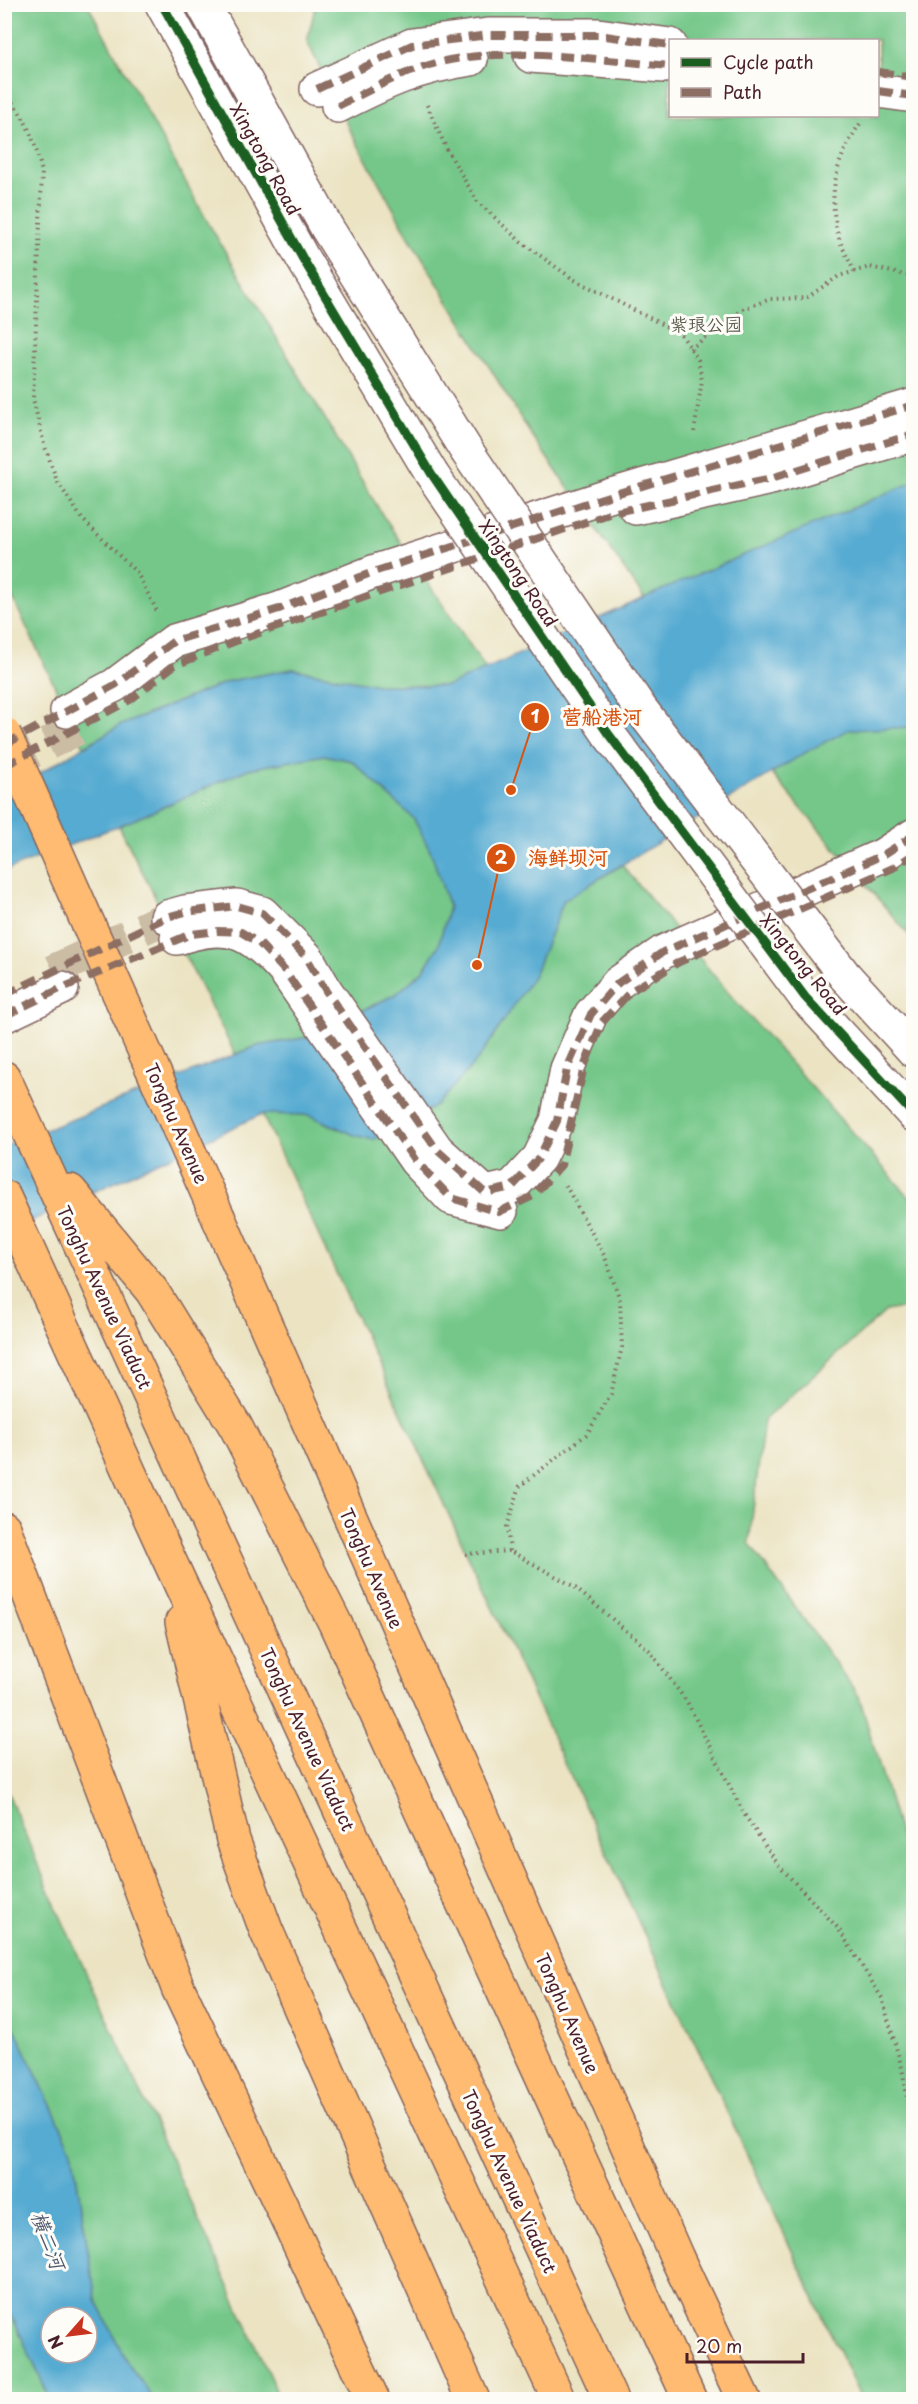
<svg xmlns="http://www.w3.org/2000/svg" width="918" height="2404" viewBox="0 0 918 2404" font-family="'Playpen Sans','LXGW WenKai TC',sans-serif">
<rect width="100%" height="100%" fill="#fdfcf7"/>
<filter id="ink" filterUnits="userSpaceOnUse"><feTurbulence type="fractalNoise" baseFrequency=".0167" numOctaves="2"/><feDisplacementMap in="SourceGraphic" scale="12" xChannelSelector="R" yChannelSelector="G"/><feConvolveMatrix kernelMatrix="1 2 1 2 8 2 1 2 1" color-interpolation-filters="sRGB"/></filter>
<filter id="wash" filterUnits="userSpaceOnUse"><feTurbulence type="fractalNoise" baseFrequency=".008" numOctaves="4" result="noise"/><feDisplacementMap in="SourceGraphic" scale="24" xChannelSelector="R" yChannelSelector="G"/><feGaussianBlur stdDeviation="1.35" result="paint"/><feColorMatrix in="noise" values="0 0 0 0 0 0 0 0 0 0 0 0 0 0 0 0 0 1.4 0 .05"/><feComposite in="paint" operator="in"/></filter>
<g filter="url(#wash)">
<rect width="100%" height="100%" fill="#ebe3c2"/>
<path fill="#75c789" stroke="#60735a" stroke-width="1.5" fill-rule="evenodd" d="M316,4H879L913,15V940L772,774L644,598L530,433L409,237L347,125L307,41ZM670,40H878V116H670Z
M5,5H88L210,226L383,516L486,669L448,686L378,685L293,669L229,681L119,726L84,747L5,582Z
M324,755L352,761L414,819L432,855L449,907L438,947L423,971L396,994L309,1037L257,1046L235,1054L119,826L248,769Z
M622,865L732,997L913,1201V1306L886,1311L764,1420L749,1543L859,1696L913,1881V2399H861L262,1114L309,1115L339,1129L534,975L564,900Z
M4,1784L53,1900L280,2399H154L128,2364L96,2300L72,2150L5,2008Z
M5,2301L50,2399H5Z"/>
<path fill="#56abd2" stroke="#50657e" stroke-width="1.5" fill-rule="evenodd" d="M913,482V727L848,730L808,751L564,900L534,975L480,1057L436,1106L373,1140L354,1135L309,1115L262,1114L5,1233V1146L257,1046L309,1037L396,994L423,971L438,947L449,907L432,855L414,819L352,761L324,755L248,769L138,818L5,871L4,794L119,726L229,681L293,669L378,685L448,686L664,589Z
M5,2008L72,2150L96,2300L128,2364L154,2399H50L5,2301ZM51,2317H87V2353H51Z"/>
</g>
<g filter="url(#ink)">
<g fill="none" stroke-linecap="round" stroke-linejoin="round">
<path stroke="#cbbca4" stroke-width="33" stroke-dasharray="33 16" stroke-linecap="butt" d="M4,766L77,729
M53,971L167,917"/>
<g stroke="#826460" stroke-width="36">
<path id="pedestrian" d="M531,56L665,66
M317,89L412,45L488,35H598L670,45
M878,91L914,96
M338,106C385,82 417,67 471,59
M636,508L771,478L914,434
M67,711L115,685L174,641L279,609L373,572L615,494L914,405
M167,917L185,912L237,906L262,913L307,958L326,991L437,1150L485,1193L512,1187L539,1158L557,1121L567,1069L591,1014L618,983L663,952L883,855L914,835
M177,938C231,921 248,931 285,971L416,1161L451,1198L501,1211
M4,1016L62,988"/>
</g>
<g stroke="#826460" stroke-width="36">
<path id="tertiary" d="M162,4L303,259L431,473
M203,4L327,228L466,450
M845,976L914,1051
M805,997L914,1115"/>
</g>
<g stroke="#826460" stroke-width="36">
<path id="primary" d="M219,1219L677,2258L744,2400
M4,1528L178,1988L373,2400"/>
</g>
<g stroke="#826460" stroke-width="36">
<path id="trunk" d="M4,1078L611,2400
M70,1191L152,1291L236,1427L335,1623L690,2400
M4,1197L167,1555L559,2400
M182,1622L233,1840L266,1930L473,2400"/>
</g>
<path stroke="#826460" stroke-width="4" stroke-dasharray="1.5 4.5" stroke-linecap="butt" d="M4,94C27,115 35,143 42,172L33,399L44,444L57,481L82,519L137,573L157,611
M427,105L446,148L477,201L521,242L573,279L681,334L698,360L702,380L694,432
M854,272C850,261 844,252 840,241C826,197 835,158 862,121
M690,349L743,309L770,299L806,298L839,276L870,267L914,277
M510,1551L507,1527L520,1486L587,1434L611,1394L622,1347L620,1300L605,1257L565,1184
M465,1554L510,1551L573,1586L649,1650L687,1702L744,1814L779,1866L838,1928L882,1998L902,2068L914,2137"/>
<use href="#pedestrian" stroke="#fff" stroke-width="33"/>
<use href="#tertiary" stroke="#fff" stroke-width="33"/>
<use href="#primary" stroke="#febb71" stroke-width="33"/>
<use href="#trunk" stroke="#febb71" stroke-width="33"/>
<g stroke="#826460" stroke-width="36" stroke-linecap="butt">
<path id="tertiary-bridge" d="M466,450L640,708L845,976
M431,473L607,732L805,997"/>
</g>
<g stroke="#826460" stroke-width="36" stroke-linecap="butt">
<path id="primary-bridge" d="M4,734L219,1219"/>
</g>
<use href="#tertiary-bridge" stroke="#fff" stroke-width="33"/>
<use href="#primary-bridge" stroke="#febb71" stroke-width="33"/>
<path stroke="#8d6e63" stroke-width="8" stroke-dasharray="15 8" stroke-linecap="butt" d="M878,72L914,77
M317,89L412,45L488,35H598L670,45
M878,91L914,96
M338,106C368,91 397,75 429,65C499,44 598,60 670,66
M4,745L115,685L174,641L279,609L373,572L615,494L914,405
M4,766L130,700L173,666L236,641L612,513L771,478L914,434
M4,995L167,917L185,912L237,906L262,913L307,958L326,991L437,1150L485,1193L512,1187L539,1158L557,1121L567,1069L591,1014L618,983L663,952L883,855L914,835
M4,1016L62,988L191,934L217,931L241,932L259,943L285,971L416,1161L451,1198L499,1212L533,1196L561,1165L584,1067L602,1022L631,991L679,962L893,868L914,854
M4,2388L10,2400"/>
<g stroke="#fdfcf7" stroke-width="13">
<path id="cycleway" d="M162,4L303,259L431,473L607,732L805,997L914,1115"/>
</g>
<use href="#cycleway" stroke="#1b5e20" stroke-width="9"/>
</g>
</g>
<g text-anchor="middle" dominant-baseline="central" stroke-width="6" stroke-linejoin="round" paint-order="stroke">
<g font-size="18" fill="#4a1f2b" stroke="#fdfcf7">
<text transform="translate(266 159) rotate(61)">Xingtong Road</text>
<text transform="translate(519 573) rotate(56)">Xingtong Road</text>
<text transform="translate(804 964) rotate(51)">Xingtong Road</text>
<text transform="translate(177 1123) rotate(66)">Tonghu Avenue</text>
<text transform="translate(105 1297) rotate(65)">Tonghu Avenue Viaduct</text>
<text transform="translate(372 1568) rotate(66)">Tonghu Avenue</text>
<text transform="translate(308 1739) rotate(65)">Tonghu Avenue Viaduct</text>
<text transform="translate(568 2013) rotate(66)">Tonghu Avenue</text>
<text transform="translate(510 2181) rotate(65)">Tonghu Avenue Viaduct</text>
</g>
<g font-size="18" fill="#595a4c" stroke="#fdfcf7">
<text x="706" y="323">紫琅公园</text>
</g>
<g font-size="20" font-style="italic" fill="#4f576e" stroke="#fdfcf7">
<text transform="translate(49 2240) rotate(69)">横二河</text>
</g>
</g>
<path fill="none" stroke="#d8530f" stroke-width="2" d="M511 790L535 717M477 965L501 858"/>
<g fill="#d8530f" stroke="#fdfcf7" stroke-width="2">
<circle cx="511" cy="790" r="6"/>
<circle cx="477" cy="965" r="6"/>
<circle cx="535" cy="717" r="15"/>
<circle cx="501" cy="858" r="15"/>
</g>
<g font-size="18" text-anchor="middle" font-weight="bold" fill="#fff">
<text x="535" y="723">1</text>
<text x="501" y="864">2</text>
</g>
<g font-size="20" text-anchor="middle" font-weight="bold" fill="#d8530f" stroke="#fdfcf7" stroke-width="6" stroke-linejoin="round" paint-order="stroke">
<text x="602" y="724">营船港河</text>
<text x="568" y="865">海鲜坝河</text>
</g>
<rect width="918" height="2404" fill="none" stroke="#fdfcf7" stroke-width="24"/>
<rect x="669" y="39" width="210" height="78" fill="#fdfcf7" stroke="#b5a4a5" stroke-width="1.5"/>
<rect x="681" y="58" width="30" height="9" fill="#1b5e20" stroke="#b5a4a5" stroke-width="1.5"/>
<text x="723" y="69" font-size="18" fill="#4a1f2b">Cycle path</text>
<rect x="681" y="88" width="30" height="9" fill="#8d6e63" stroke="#b5a4a5" stroke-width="1.5"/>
<text x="723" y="99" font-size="18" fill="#4a1f2b">Path</text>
<g transform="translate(69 2335) rotate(242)"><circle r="28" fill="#fdfcf7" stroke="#b5a4a5" stroke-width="1.5"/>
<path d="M0-4.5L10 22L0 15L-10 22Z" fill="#c8321e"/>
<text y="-9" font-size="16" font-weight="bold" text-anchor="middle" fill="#4a1f2b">N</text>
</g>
<path d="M687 2353v9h116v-9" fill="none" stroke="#4a1f2b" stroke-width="3"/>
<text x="696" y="2353" font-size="18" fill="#4a1f2b" stroke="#fdfcf7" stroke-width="4.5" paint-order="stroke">20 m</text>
</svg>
